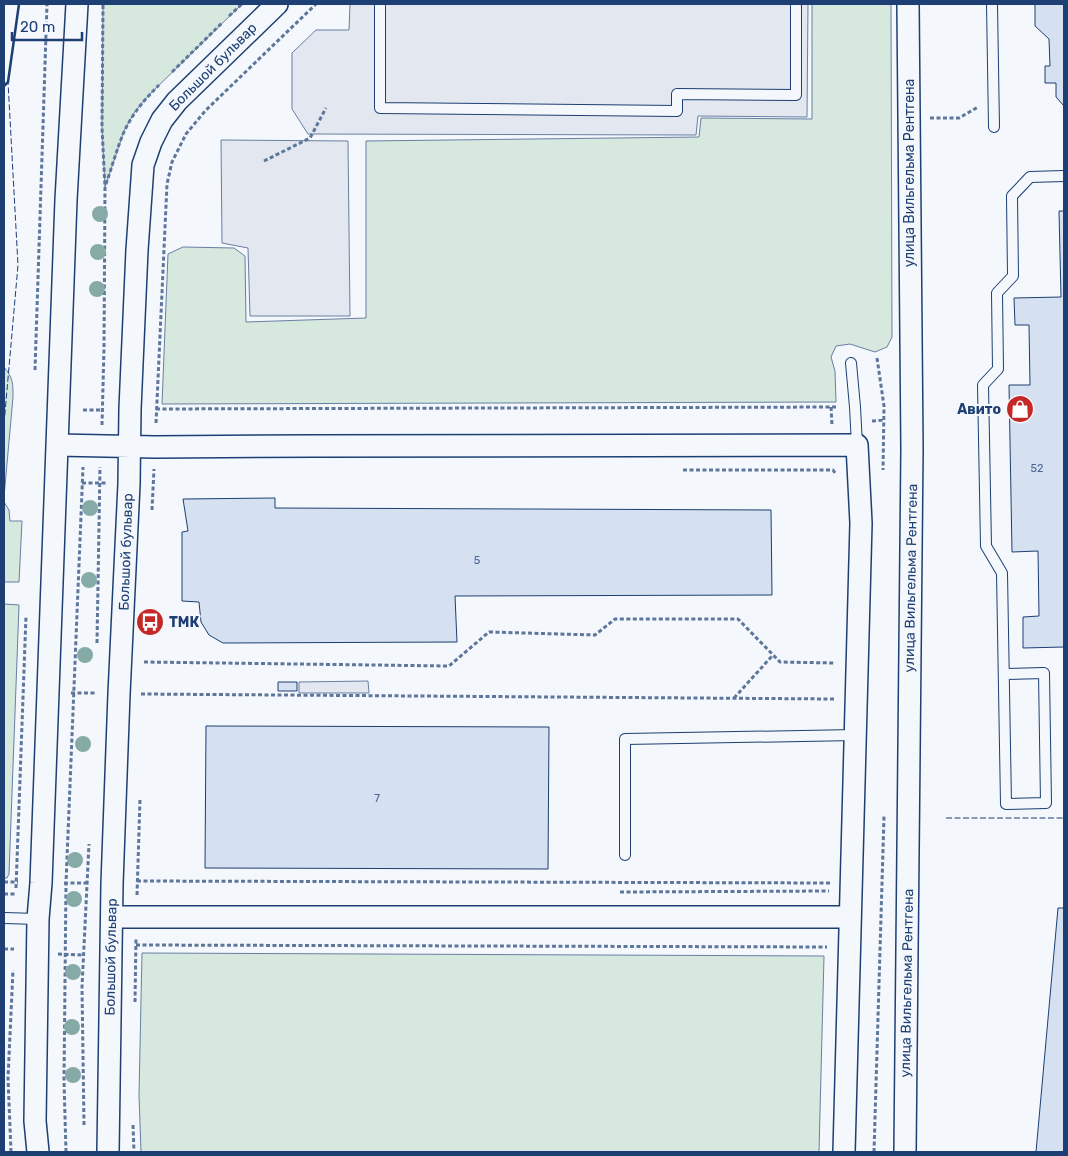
<svg xmlns="http://www.w3.org/2000/svg" width="1068" height="1156" viewBox="0 0 1068 1156" font-family="Rubik,sans-serif">
<rect width="100%" height="100%" fill="#f4f7fb"/>
<path fill="#d7e8df" stroke="#687fa3" d="M103,4H242L148,96L134,113L124,131L105,187L102,128Z
M812,4H891L892,337L887,347L875,352L850,344L836,346L831,357L835,371L836,402L162,404L168,254L183,247L234,248L245,256L246,322L366,318V141L699,137L701,118L812,119Z
M4,367C13,378 13,383 13,397L4,497Z
M4,502L9,510L10,521H22L19,582H4Z
M4,604L19,605L9,874L7,878H4Z
M142,953L824,956L819,1152H141L139,1095Z"/>
<path fill="#e3e8f0" stroke="#687fa3" d="M350,4H808L807,117L698,116L696,135L308,134L292,109V53L316,30H349Z
M221,140L348,141L350,316H250L248,248L222,243Z
M368,681L369,693H299V682Z"/>
<path fill="#d5e0f0" stroke="#1d3f73" d="M1035,4H1064V106L1056,97V83H1045V66H1050L1049,39L1035,26Z
M1059,211H1064V647L1023,648V617L1039,616L1038,551L1012,552L1009,385H1030L1029,325H1015L1014,298L1061,297Z
M275,498V508L771,510L772,595L455,596L457,642L223,643L209,635L201,622L199,602L182,601V532L188,531L183,499Z
M278,682H297V691H278Z
M206,726L549,727L548,869L205,868Z
M1058,908H1064V1152H1036Z"/>
<g fill="none" stroke-linecap="round" stroke-linejoin="round">
<g stroke="#1d3f73" stroke-width="12">
<path id="lane" d="M380,4V108L677,111V94L796,95V4
M992,4L994,127
M851,363L855,407L857,445
M1004,674L1044,673L1046,803L1006,804L1002,573L986,546L983,385L998,369L997,293L1013,276L1012,196L1030,177L1064,176
M625,855V739L856,735
M4,918L38,919"/>
</g>
<g stroke="#1d3f73" stroke-width="24">
<path id="street" d="M57,445L155,447L313,446L857,445L861,523L844,1152
M112,917H850
M38,1152L35,1121L38,919L41,883L66,200L77,4
M108,1152L112,884L119,694L129,484L130,409L137,250L143,165L151,142L162,120L177,101L277,4
M905,1152L912,449L908,4"/>
</g>
<path stroke="#5e769c" stroke-width="3" stroke-dasharray="4 2.5" stroke-linecap="butt" d="M229,16L242,4
M172,72L223,22
M930,118H959L978,107
M264,161L310,138L326,108
M106,184C112,167 117,148 124,132C132,114 145,99 159,85
M877,358L884,406L883,470
M35,370L47,4
M831,407L832,425
M156,409L838,407
M83,410H103
M872,421L884,420
M156,423L167,184L172,162L186,134L205,111L316,4
M102,425L104,348L105,187L102,128L103,4
M683,470H833L835,473
M82,483H107
M152,510L154,469
M97,643L100,467
M144,662L449,666L489,632L595,635L615,619H738L780,662L835,663
M71,693H97
M141,694L834,699
M734,698L773,655
M137,881L831,883
M4,882H18
M64,883H88
M16,888L26,616
M620,892L829,891
M4,894H16
M137,895L140,799
M136,945L827,947
M4,949H14
M58,954L84,955
M135,1002L136,938
M84,1125L82,987L89,844
M133,1125L134,1152
M11,1152L8,1078L13,970
M66,1152L64,1081L66,883L83,467
M874,1152L884,816"/>
<use href="#lane" stroke="#f4f7fb" stroke-width="10"/>
<use href="#street" stroke="#f4f7fb" stroke-width="21"/>
<path stroke="#1d3f73" stroke-width="1" stroke-dasharray="6 2.5" stroke-linecap="butt" d="M4,424L18,265L8,82
M946,818H1064"/>
<path stroke="#1d3f73" stroke-width="2.5" d="M4,86L8,82L19,4"/>
</g>
<g fill="#86aba6">
<circle cx="100" cy="214" r="8"/>
<circle cx="98" cy="252" r="8"/>
<circle cx="97" cy="289" r="8"/>
<circle cx="90" cy="508" r="8"/>
<circle cx="89" cy="580" r="8"/>
<circle cx="85" cy="655" r="8"/>
<circle cx="83" cy="744" r="8"/>
<circle cx="75" cy="860" r="8"/>
<circle cx="74" cy="899" r="8"/>
<circle cx="73" cy="972" r="8"/>
<circle cx="72" cy="1027" r="8"/>
<circle cx="73" cy="1075" r="8"/>
</g>
<defs>
<g id="shop-disc" transform="scale(1.4375)"><circle r="9.5" fill="#c62828" stroke="#f4f7fb"/><path d="M-5-2.5h2.3a2.7 3.5 0 0 1 5.4 0H5L5.5 6h-11ZM-1.5-2.5h3a1.5 2.3 0 0 0-3 0Z" fill="#fff"/></g>
<g id="bus-disc" transform="scale(1.4375)"><circle r="9.5" fill="#c62828" stroke="#f4f7fb"/><path d="M-5-6H5V4H4V6H2V4H-2V6H-4V4H-5ZM-3.5-4V0h7V-4ZM-3.5 1.2v1.5H-2V1.2ZM2 1.2v1.5H3.5V1.2Z" fill="#fff"/></g>
</defs>
<g fill-rule="evenodd">
<use href="#shop-disc" x="1020" y="409"/>
<use href="#bus-disc" x="150" y="622"/>
</g>
<g text-anchor="middle" dominant-baseline="central" stroke-width="4" stroke-linejoin="round" paint-order="stroke">
<g font-size="11" fill="#4b6792">
<text x="1037" y="468">52</text>
<text x="477" y="560">5</text>
<text x="377" y="798">7</text>
</g>
<g font-size="14" fill="#1d3f73" stroke="#f4f7fb">
<text transform="translate(213 67) rotate(-45)">Большой бульвар</text>
<text transform="translate(909 173) rotate(-90)">улица Вильгельма Рентгена</text>
<text transform="translate(126 552) rotate(-88)">Большой бульвар</text>
<text transform="translate(911 578) rotate(-89)">улица Вильгельма Рентгена</text>
<text transform="translate(111 957) rotate(-89)">Большой бульвар</text>
<text transform="translate(907 983) rotate(-89)">улица Вильгельма Рентгена</text>
</g>
<g font-size="14" font-weight="bold" fill="#1d3f73" stroke="#f4f7fb" text-anchor="end">
<text x="1001" y="409">Авито</text>
<text x="169" y="622" text-anchor="start">ТМК</text>
</g>
</g>
<rect width="1068" height="1156" fill="none" stroke="#1d3f73" stroke-width="10"/>
<path d="M12 32v8h70v-8" fill="none" stroke="#1d3f73" stroke-width="2.5"/>
<text x="20" y="32" font-size="15" fill="#1d3f73" stroke="#f4f7fb" stroke-width="4" paint-order="stroke">20 m</text>
</svg>
